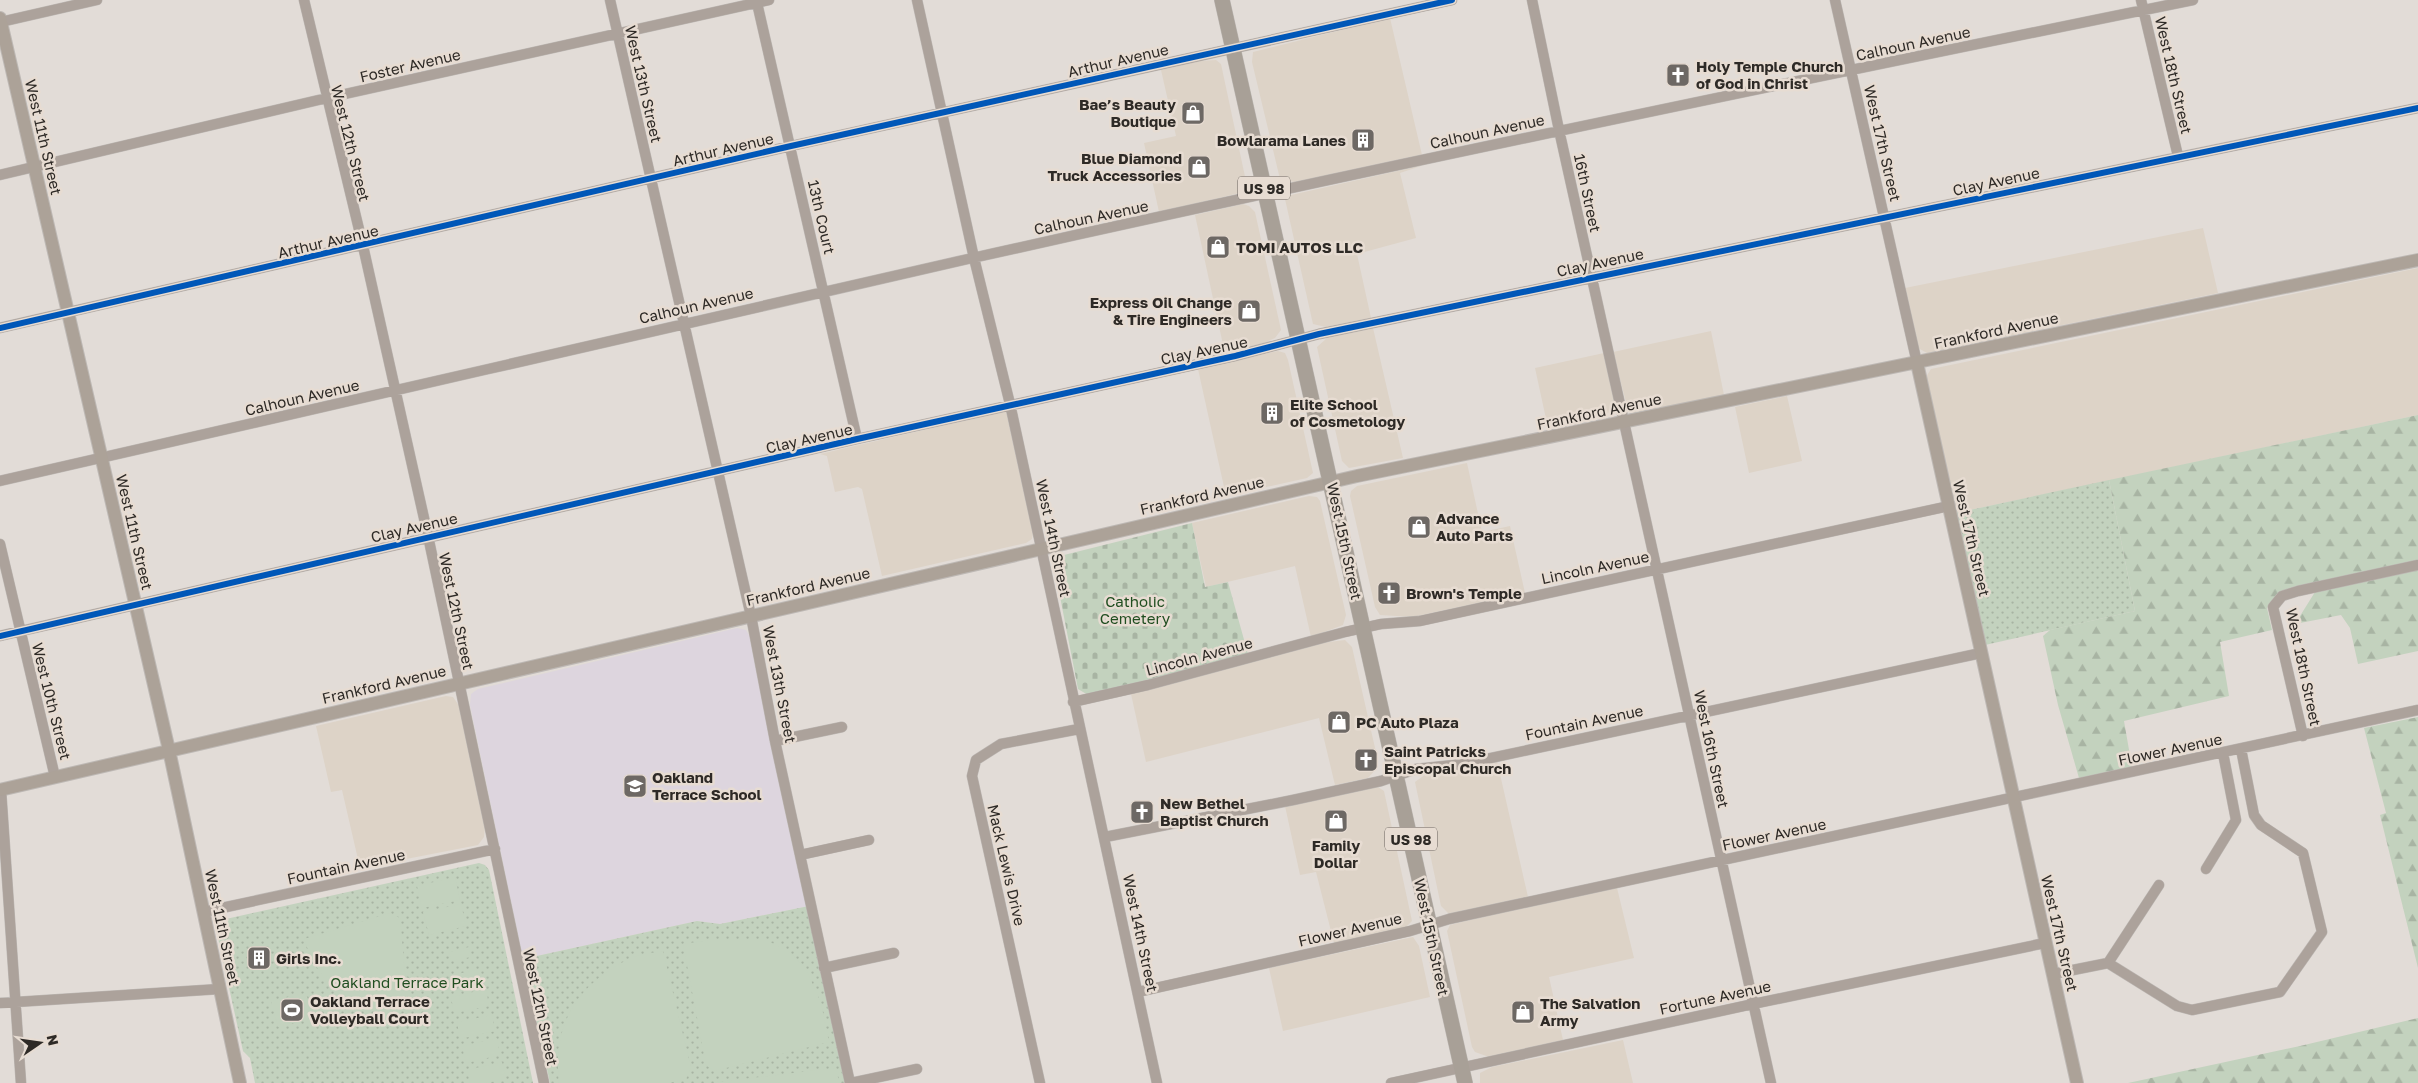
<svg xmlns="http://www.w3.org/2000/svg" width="2418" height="1083" viewBox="0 0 2418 1083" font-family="'Golos Text',sans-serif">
<defs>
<pattern id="grass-dots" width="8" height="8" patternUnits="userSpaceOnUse" patternTransform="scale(1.25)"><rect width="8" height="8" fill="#c3d2be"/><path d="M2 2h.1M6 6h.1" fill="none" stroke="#a8b4a3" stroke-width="1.8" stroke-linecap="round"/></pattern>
<pattern id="forest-firs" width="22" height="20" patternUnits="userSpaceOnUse" patternTransform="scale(1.25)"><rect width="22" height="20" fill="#c3d2be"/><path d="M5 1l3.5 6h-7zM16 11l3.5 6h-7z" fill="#a8b4a3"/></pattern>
<pattern id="cemetery-stones" width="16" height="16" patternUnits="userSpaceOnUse" patternTransform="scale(1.25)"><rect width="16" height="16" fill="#c3d2be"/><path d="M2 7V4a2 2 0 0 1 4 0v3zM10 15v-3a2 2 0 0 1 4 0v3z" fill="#a8b4a3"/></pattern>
</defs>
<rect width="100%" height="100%" fill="#e2dcd7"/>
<path fill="#ddd3c7" d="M1390,18L1422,155L1298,183L1280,179L1252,62L1253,52Z
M1216,60L1221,64L1247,186L1240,193L1159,212L1144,143L1176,136L1161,70L1200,61Z
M1424,165L1400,173L1416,238L1357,254L1371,318L1326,327L1313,324L1285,199L1291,195Z
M1243,204L1249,206L1255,212L1281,330L1275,338L1257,346L1225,354L1195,215Z
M2203,228L2218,293L1927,353L1918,348L1905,288Z
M2418,268V415L1956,513L1926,377L1931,369Z
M1373,328L1403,458L1349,468L1342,461L1317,347L1327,338Z
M1711,331L1724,395L1633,413L1628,410L1613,352Z
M1278,351L1285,353L1288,360L1313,473L1307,478L1226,496L1198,369Z
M1604,353L1614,401L1611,411L1601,418L1548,428L1535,368Z
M1787,396L1802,461L1749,473L1735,407Z
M1006,411L1033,533L1032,539L1026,543L882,576L862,489L858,487L835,492L827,456L820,454Z
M1467,463L1482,532L1510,526L1525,593L1413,617L1380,615L1375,607L1350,496L1351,491L1357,486Z
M1309,496L1317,497L1320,501L1346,615L1343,625L1311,637L1295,566L1206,587L1192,523Z
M1345,640L1352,647L1378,761L1377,768L1368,778L1335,785L1319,718L1146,762L1131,694L1321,643Z
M446,696L453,697L460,707L485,827L484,837L478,845L360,868L342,790L331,792L316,726Z
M1497,761L1528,897L1449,914L1441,906L1415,782L1426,774Z
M1378,787L1384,791L1412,921L1405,928L1334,943L1316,872L1300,875L1285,806Z
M1617,888L1634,958L1549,977L1563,1040L1489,1057L1475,1052L1472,1047L1447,931L1450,925L1528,906Z
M1413,937L1419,946L1430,997L1283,1031L1269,968Z
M1623,1040L1633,1083H1480V1073L1492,1067Z"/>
<path fill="#ddd5de" d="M737,628L746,630L750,637L809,906L720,924L697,921L523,959L470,705L471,694L478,689Z"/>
<path fill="url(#grass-dots)" d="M2109,480L2135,611L1985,645L1956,513Z
M479,863L485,865L489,870L533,1083H255L250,1058L243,1051L215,924L217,921Z
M809,906L848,1083H550L523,959L697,921L720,924Z"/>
<path fill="url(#forest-firs)" d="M2418,415V560L2297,586L2277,594L2267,608L2272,630L2220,642L2229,696L2124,721L2132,767L2079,778L2058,705L2043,636L2050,630L2135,611L2109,480Z
M2418,570V651L2358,664L2350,628L2341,615L2295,624L2315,592Z
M2418,717V968L2380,815L2386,813L2364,728Z
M2418,1018V1083H2128L2300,1046Z"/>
<path fill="url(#cemetery-stones)" d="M1192,523L1205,587L1228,582L1248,654L1088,695L1078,689L1055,571L1056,557Z"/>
<path fill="#c3d2be" d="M455,877L460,900L422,908L417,886Z
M461,904L466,926L429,935L423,912Z
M390,913L400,918L408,1008C354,1014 321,989 304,939Z
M710,940H766L788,951L805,967L821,1003L829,1042L714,1071L706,1065L683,944Z
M469,947L471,957L451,961L449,952Z
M663,951L691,1068L686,1079L669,1083H559C552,1024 577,985 629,959C639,954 652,953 663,951Z
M474,970L476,980L456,984L454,975Z
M486,989L489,1006L454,1013L451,997Z
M306,993L313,1018L278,1027L271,1001Z
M492,1015L495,1031L460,1039L457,1022Z
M497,1038L500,1055L466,1063L462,1046Z
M502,1062L506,1079L486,1083H470L467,1070Z
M835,1068L840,1083H717V1082Z"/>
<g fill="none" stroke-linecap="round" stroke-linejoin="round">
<g stroke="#bdb8b4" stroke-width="11">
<path id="minor" d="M304,0L363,246L428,536L544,1083
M610,0L751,616L775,741L850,1083
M917,0L974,258L1010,404L1157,1083
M1532,0L1559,130L1771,1083
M1835,0L1917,363
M2141,0L2178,156
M757,3L857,439
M1,22L97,0
M0,175L327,98L769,0
M0,328L791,146L1452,0
M0,481C323,409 645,331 968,259C1375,168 1784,83 2193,0
M0,544L55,777
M0,636L857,439L1235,356L1319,334L2418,108
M1073,702L1148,685L1345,632L1381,624L1420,621L1949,506
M2303,736L2273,607L2282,596L2298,591L2418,565
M775,741L842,727
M1,790L21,1083
M1105,837L1293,800L1381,781L1416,769L1463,764L1981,653
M800,855L869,840
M2206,869L2236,820L2223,753
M203,912L495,849
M2108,963L2159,885
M824,968L894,953
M2053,974L2108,963L2177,1006L2192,1010L2280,992L2322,932L2303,853L2261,825L2254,815L2241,749
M1138,992L1410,931L1449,919L2418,710
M0,1003L220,989
M851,1083L917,1069
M1040,1083L972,776L976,760L1001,744L1079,729
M1391,1083L1753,1004L2045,943"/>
</g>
<g stroke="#bdb8b4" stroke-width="14">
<path id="major" d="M0,18L169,750L240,1083
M1917,363L2077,1083
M0,790L1357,476L2418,260"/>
</g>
<g stroke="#bdb8b4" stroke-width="16">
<path id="highway" d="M1222,0L1465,1083"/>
</g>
<use href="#minor" stroke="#aca29b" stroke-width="10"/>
<use href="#major" stroke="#aca298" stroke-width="12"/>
<use href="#highway" stroke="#a8a097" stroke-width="15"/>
<g stroke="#e7dcd2" stroke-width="9">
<path id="cycleway" d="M0,328L791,146L1452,0
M0,636L857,439L1235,356L1319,334L2418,108"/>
</g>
<use href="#cycleway" stroke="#0057b8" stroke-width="6"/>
</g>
<defs>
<g id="church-square" transform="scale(1.25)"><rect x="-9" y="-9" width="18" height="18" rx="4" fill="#6d6864" stroke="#e7dcd2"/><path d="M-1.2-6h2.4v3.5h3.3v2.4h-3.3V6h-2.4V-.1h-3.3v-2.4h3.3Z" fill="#fff"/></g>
<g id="shop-square" transform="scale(1.25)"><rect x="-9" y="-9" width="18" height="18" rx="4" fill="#6d6864" stroke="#e7dcd2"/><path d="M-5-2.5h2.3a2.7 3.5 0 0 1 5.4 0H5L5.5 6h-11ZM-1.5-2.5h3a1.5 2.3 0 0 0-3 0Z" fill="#fff"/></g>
<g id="building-square" transform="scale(1.25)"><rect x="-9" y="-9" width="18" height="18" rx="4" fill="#6d6864" stroke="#e7dcd2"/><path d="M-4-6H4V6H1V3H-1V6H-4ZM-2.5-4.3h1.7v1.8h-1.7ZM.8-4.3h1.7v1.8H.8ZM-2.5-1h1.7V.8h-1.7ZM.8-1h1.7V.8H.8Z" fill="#fff"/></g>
<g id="school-square" transform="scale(1.25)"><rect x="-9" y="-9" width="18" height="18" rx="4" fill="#6d6864" stroke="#e7dcd2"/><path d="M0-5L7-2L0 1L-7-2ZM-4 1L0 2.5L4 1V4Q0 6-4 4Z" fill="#fff"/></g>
<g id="stadium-square" transform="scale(1.25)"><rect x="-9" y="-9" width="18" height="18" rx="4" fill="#6d6864" stroke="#e7dcd2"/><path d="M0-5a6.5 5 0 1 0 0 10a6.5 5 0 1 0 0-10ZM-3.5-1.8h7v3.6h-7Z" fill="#fff"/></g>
</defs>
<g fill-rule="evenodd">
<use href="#church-square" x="1678" y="75"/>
<use href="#shop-square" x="1193" y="113"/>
<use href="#building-square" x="1363" y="140"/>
<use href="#shop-square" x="1199" y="167"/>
<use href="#shop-square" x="1218" y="247"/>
<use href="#shop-square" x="1249" y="311"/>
<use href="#building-square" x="1272" y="413"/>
<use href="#shop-square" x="1419" y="527"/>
<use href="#church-square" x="1389" y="593"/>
<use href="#shop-square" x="1339" y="722"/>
<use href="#church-square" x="1366" y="760"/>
<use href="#school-square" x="635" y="786"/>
<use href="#church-square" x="1142" y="812"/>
<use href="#shop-square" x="1336" y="821"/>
<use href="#building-square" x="259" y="958"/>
<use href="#stadium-square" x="292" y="1010"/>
<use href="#shop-square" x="1523" y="1012"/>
</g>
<g text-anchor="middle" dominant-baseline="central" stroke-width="5" stroke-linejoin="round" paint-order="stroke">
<g fill="#e7dcd2" stroke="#665f5a" stroke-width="1">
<rect x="1238" y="176.5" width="52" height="23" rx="4"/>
<rect x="1385" y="827.5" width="52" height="23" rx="4"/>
</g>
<g font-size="14" font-weight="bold" fill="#2e2a26">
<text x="1264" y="188">US 98</text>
<text x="1411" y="839">US 98</text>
</g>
<g font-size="15" fill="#2e2a26" stroke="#e7dcd2">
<text transform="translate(1913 43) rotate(-12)">Calhoun Avenue</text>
<text transform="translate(1118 60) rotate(-13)">Arthur Avenue</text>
<text transform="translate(410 65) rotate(-13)">Foster Avenue</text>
<text transform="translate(2174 75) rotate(77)">West 18th Street</text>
<text transform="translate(644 84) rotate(77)">West 13th Street</text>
<text transform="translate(1487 131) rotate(-12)">Calhoun Avenue</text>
<text transform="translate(44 137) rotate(77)">West 11th Street</text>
<text transform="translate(351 143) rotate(76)">West 12th Street</text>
<text transform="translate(1883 143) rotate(77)">West 17th Street</text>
<text transform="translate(723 149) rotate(-13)">Arthur Avenue</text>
<text transform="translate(1996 181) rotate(-12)">Clay Avenue</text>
<text transform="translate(1588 193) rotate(78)">16th Street</text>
<text transform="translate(822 217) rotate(77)">13th Court</text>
<text transform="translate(1091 217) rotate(-12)">Calhoun Avenue</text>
<text transform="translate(328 241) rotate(-13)">Arthur Avenue</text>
<text transform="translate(1600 262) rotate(-12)">Clay Avenue</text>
<text transform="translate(696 305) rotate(-13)">Calhoun Avenue</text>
<text transform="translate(1996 330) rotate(-12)">Frankford Avenue</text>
<text transform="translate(1204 350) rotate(-12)">Clay Avenue</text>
<text transform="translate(302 397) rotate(-13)">Calhoun Avenue</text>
<text transform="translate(1599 411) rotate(-12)">Frankford Avenue</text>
<text transform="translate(809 438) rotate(-13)">Clay Avenue</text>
<text transform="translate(1202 495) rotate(-13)">Frankford Avenue</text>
<text transform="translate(414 527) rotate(-13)">Clay Avenue</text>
<text transform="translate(135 532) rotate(77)">West 11th Street</text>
<text transform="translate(1054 538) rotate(78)">West 14th Street</text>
<text transform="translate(1972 538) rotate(77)">West 17th Street</text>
<text transform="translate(1345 541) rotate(78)">West 15th Street</text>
<text transform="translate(1595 567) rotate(-12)">Lincoln Avenue</text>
<text transform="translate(808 586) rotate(-13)">Frankford Avenue</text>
<text transform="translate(457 611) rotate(78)">West 12th Street</text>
<text transform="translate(1199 656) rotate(-15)">Lincoln Avenue</text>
<text transform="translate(2304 667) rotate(78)">West 18th Street</text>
<text transform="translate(384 684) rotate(-13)">Frankford Avenue</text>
<text transform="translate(780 684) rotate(79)">West 13th Street</text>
<text transform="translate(52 701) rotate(76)">West 10th Street</text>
<text transform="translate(1584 722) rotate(-12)">Fountain Avenue</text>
<text transform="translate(1712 749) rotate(78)">West 16th Street</text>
<text transform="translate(2170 749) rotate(-12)">Flower Avenue</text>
<text transform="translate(1774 834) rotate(-12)">Flower Avenue</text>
<text transform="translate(1007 865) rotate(77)">Mack Lewis Drive</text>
<text transform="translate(346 866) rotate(-12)">Fountain Avenue</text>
<text transform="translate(223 927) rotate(78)">West 11th Street</text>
<text transform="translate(1350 929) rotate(-13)">Flower Avenue</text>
<text transform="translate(1141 933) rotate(78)">West 14th Street</text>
<text transform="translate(2060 933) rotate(77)">West 17th Street</text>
<text transform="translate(1432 937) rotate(78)">West 15th Street</text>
<text transform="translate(1715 997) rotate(-12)">Fortune Avenue</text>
<text transform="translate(541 1007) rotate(78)">West 12th Street</text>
</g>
<g font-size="15" font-weight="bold" fill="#2e2a26" stroke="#e7dcd2" text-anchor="start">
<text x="1696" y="66">Holy Temple Church<tspan x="1696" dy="17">of God in Christ</tspan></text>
<text x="1176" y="104" text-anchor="end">Bae’s Beauty<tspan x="1176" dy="17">Boutique</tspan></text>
<text x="1346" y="140" text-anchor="end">Bowlarama Lanes</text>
<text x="1182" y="158" text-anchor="end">Blue Diamond<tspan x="1182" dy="17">Truck Accessories</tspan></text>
<text x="1236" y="247">TOMI AUTOS LLC</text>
<text x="1232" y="302" text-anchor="end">Express Oil Change<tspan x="1232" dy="17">&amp; Tire Engineers</tspan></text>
<text x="1290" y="404">Elite School<tspan x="1290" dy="17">of Cosmetology</tspan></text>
<text x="1436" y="518">Advance<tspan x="1436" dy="17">Auto Parts</tspan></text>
<text x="1406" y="593">Brown's Temple</text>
<text x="1356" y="722">PC Auto Plaza</text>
<text x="1384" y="751">Saint Patricks<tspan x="1384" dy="17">Episcopal Church</tspan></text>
<text x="652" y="777">Oakland<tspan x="652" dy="17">Terrace School</tspan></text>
<text x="1160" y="803">New Bethel<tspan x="1160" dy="17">Baptist Church</tspan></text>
<text x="1336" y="845" text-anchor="middle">Family<tspan x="1336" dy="17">Dollar</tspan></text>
<text x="276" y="958">Girls Inc.</text>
<text x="310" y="1001">Oakland Terrace<tspan x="310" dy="17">Volleyball Court</tspan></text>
<text x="1540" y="1003">The Salvation<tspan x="1540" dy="17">Army</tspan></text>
</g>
<g font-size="15" fill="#204e20" stroke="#e7dcd2">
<text x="1135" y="601">Catholic<tspan x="1135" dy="17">Cemetery</tspan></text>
<text x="407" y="982">Oakland Terrace Park</text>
</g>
</g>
<g transform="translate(40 1043) rotate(77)" stroke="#e7dcd2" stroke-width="4" paint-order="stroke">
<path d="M0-4L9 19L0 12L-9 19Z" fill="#2e2a26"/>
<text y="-8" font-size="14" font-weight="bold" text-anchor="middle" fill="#2e2a26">N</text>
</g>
</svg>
